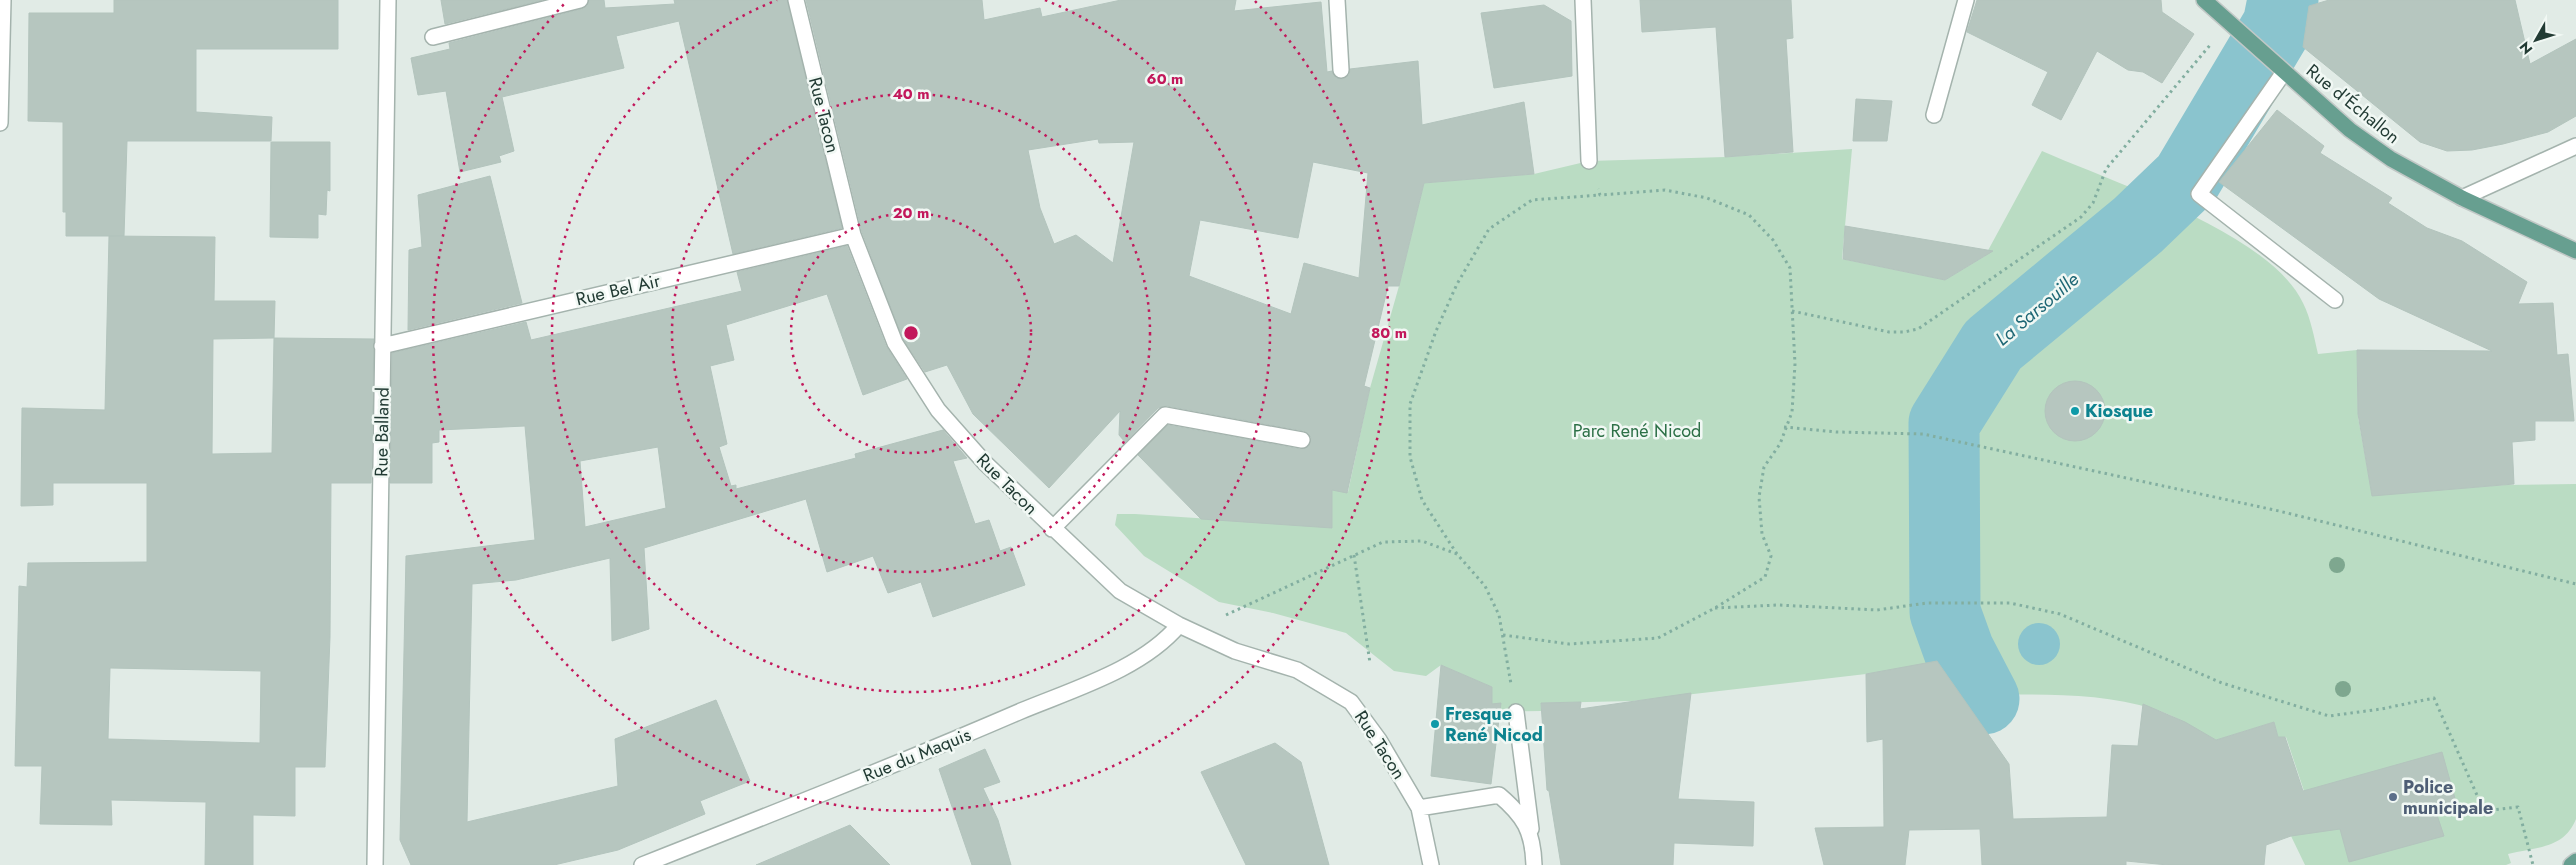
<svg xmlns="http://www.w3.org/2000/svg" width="2576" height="865" viewBox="0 0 2576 865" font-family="Jost,sans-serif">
<rect width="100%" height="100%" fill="#e1ebe6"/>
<path fill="#badcc3" d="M1852,149L1842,259L1945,280L1985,256L2042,151C2112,182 2270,233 2303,303C2311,319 2314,337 2318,354L2357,350L2358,417L2372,495L2505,485L2576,484V819C2564,849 2536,847 2508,854L2511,863L2506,865H2305L2291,836L2316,827L2286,737H2278L2274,722L2216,740C2196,730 2175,715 2154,709C2093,690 2025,695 1962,695L1937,662L1866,674L1633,701L1541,703V711L1492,712V687L1441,665L1426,676L1394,671L1346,633L1273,613L1219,602L1144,556L1115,525L1117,514H1135L1332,527V490L1348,492L1370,388L1399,286L1424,183L1534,174L1589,161L1725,157Z"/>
<path fill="#8ac4ce" d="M2018 644a21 21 0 1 1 42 0a21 21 0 1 1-42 0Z"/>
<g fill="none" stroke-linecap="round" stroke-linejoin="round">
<path stroke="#8ac4ce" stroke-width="71" d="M1984,699L1959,651L1945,612L1944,423L1993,345L2138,225L2187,178L2278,25L2283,0"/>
</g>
<path fill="#b6c6bf" stroke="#b3c4bd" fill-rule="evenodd" d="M114,0H338V49H196V112L272,117L271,141H127L124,236H66V212H63V122L28,121L29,13H114Z
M441,0H542L445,24Z
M589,0H604L605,8L675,4L674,0H787L842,228L733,254L679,21L616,36L624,68L502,97L514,151L499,156L501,162L460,172L446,91L418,95L411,58L450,49L449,43L582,9L587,6Z
M806,0H982L984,20L1040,8L1042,17L1121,0H1236L1234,11L1321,2L1327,72L1332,71L1336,78L1342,79L1349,75L1350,69L1418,61L1422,125L1524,102L1534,174L1424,183L1399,286H1388L1364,386L1370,388L1347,493L1332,490V528L1201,519L1138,455L1168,425L1300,449L1309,446L1311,437L1304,431L1167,406L1158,408L1125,442L1119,435L1120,411L1049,488L973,414L947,365L925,372L903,339L862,232ZM1098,139L1099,143L1134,142L1113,263L1076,235L1054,244L1040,208L1028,150ZM1313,162L1368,173L1359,278L1304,263L1291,314L1189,276L1200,220L1298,238Z
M1640,0H1791L1793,38L1786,39L1793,152L1725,157L1716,27L1642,32Z
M1977,0H2161L2162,12L2194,34L2162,83L2143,72L2128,70L2097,51L2061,120L2032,105L2048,72L1967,32Z
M2329,0H2515L2530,64L2576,39V116L2548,132L2503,144L2472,150L2447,151L2420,142L2303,47L2309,6Z
M1544,5L1571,21L1572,76L1494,88L1481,13Z
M1856,99L1892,101L1887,141H1853Z
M2277,110L2324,146L2320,153L2392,198L2388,203L2427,228L2462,241L2527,282L2518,304L2553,303L2557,355L2568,354L2574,421H2535V440L2512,442L2514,484L2372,496L2358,414L2357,350L2492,351L2379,299L2219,182Z
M271,142H330V191L327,190L326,215L318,214V238L270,237Z
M490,176L522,303L408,330L409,250L422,247L418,195Z
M1845,226L1993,251L1945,280L1843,259Z
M109,236L215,237L214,301H275L274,338L374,339L371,483H331L330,637L325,767H295V816L253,815V865H205L206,802L111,800L112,825L40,824L42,766H15L19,586L27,587L28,563L147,562V483H53V505L21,506L22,408L105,410ZM274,338L272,453L212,454L213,339ZM110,668L261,671L260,743L108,739Z
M847,246L886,346L907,379L863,395L827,294L726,325L734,360L710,366L727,444L719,447L731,486L736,485V489L856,458L855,454L943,430L967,458L953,461L975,524L989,520L1000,551L1011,547L1025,585L933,617L921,582L888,593L873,556L827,572L806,499L644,548L649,629L612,641L610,558L516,580L472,584L467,822L618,786L615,739L716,700L750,781L700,801L705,814L618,850L554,865H411L400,840L406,556L535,540L525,426L439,430V442L432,443V483H390L392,353L526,322L531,340L678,306L742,291L737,272ZM658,447L666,508L585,527L580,461Z
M2045 411a30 30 0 1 1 60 0a30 30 0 1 1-60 0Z
M1937,661L2009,764L2013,819L2107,817L2112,745L2138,746L2143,704L2185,722L2216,740L2274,722L2278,737H2285L2303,791L2442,752L2458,809L2437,815L2444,836L2349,862L2340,829L2291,836L2266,845L2264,865H2168L2126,861V865H1982L1980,829L1909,830L1905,865H1824L1815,828L1884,827L1883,739L1867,742L1866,674Z
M1441,665L1492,687V704L1501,703L1491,784L1431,776Z
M1691,693L1678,799L1754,802L1753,846L1674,843L1673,865H1561L1549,791L1547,790L1541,703L1581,702L1580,709Z
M1275,743L1301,762L1329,865H1246L1201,772Z
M985,749L1000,782L983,788L998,820L1011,865H972L939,769Z
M850,825L890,865H756Z"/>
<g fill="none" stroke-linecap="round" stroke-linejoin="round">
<g stroke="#a4b3ad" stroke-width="18">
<path id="minor" d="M796,0L853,235L895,343L938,410L985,463L1120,591L1179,625L1235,651L1297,670L1351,702L1379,740L1419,808L1431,865
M1337,0L1341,70
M1583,0L1589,161
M433,37L580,0
M2284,72L2199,194L2335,300
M1934,115L1966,0
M0,123L3,0
M2462,198L2576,146
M382,346L853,235
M1052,529L1165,415L1302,440
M1516,712L1531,829
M1419,808L1499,795C1524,816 1533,831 1534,865
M375,865L388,0
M642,865C769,815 896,765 1021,711C1074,689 1142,669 1179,625"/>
</g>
<g stroke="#c1c8c6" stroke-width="18">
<path id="major" d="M2204,0L2350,130L2391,159L2462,198L2576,251
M2571,865L2576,861"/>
</g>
<path stroke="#82aea0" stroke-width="3" stroke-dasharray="2.5 4" stroke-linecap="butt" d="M1792,311L1889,332H1904L1918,329L2081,217L2093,203L2106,169L2211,44
M1784,427L1837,432L1923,434L2279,511L2576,584
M1457,554L1422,500L1410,457V404L1436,331L1457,284L1489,229L1532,200L1600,195
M1354,555L1370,663
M1715,608L1778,605L1877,610L1927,603H2010L2060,614L2222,683L2329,716L2381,709L2434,698L2484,811L2518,807L2533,865
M1226,615L1383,542L1422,541L1457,554L1485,586L1499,615L1511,684
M1503,635L1569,644L1658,638L1715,608L1765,577L1771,556L1762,534L1759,497L1764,467L1780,444L1792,412L1795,364L1790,268L1773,240L1749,215L1707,198L1665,190L1600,195L1598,189"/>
<use href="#minor" stroke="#fff" stroke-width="15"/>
<use href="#major" stroke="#679f90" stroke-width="15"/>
</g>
<g fill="#7ea78f">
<circle cx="2337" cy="565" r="8"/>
<circle cx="2343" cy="689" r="8"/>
</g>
<g fill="none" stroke="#c2185b" stroke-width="2.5" stroke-dasharray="2.5 5">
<circle cx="911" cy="333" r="120"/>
<circle cx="911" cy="333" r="239"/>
<path d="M1045 0A359 359 0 1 1 777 0"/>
<path d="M1255 1A478 478 0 1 1 567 1"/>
</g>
<g fill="#0f9aa8" stroke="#f1f8f4" stroke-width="2">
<circle cx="2075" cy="411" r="5"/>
<circle cx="1435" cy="724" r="5"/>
</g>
<circle fill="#5c6f8a" stroke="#f1f8f4" stroke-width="2" cx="2393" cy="797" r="5"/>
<g text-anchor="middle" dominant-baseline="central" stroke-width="5" stroke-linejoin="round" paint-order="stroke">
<g font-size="18" fill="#223b34" stroke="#f1f8f4">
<text transform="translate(2353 104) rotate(39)">Rue d'Échallon</text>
<text transform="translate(824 115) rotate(76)">Rue Tacon</text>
<text transform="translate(618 290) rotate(-13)">Rue Bel Air</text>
<text transform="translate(382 432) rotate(-89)">Rue Balland</text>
<text transform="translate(1007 484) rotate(45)">Rue Tacon</text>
<text transform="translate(1380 745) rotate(57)">Rue Tacon</text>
<text transform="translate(917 755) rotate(-22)">Rue du Maquis</text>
</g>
<g font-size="18" font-weight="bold" fill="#0d838f" stroke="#f1f8f4" text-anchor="start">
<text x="2085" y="411">Kiosque</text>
<text x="1445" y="714">Fresque<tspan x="1445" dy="21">René Nicod</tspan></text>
</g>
<g font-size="18" fill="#2d7047" stroke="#f1f8f4">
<text x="1637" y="431">Parc René Nicod</text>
</g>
<g font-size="18" font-weight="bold" fill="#4e5e75" stroke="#f1f8f4" text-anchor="start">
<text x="2403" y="787">Police<tspan x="2403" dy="21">municipale</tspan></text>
</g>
<g font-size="19" font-style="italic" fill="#1e6775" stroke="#f1f8f4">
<text transform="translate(2037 309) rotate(-40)">La Sarsouille</text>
</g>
</g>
<circle cx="911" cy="333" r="8" fill="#c2185b" stroke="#f1f8f4" stroke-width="2.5"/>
<g font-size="15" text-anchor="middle" font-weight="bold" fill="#c2185b" stroke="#f1f8f4" stroke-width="5" stroke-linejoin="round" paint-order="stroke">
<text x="1165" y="84">60 m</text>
<text x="911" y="99">40 m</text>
<text x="911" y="218">20 m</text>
<text x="1389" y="338">80 m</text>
</g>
<g transform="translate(2536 40) rotate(231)" stroke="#f1f8f4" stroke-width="4" paint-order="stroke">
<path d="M0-4L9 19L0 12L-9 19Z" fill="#223b34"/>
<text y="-8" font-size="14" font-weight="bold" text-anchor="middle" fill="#223b34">N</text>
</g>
</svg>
